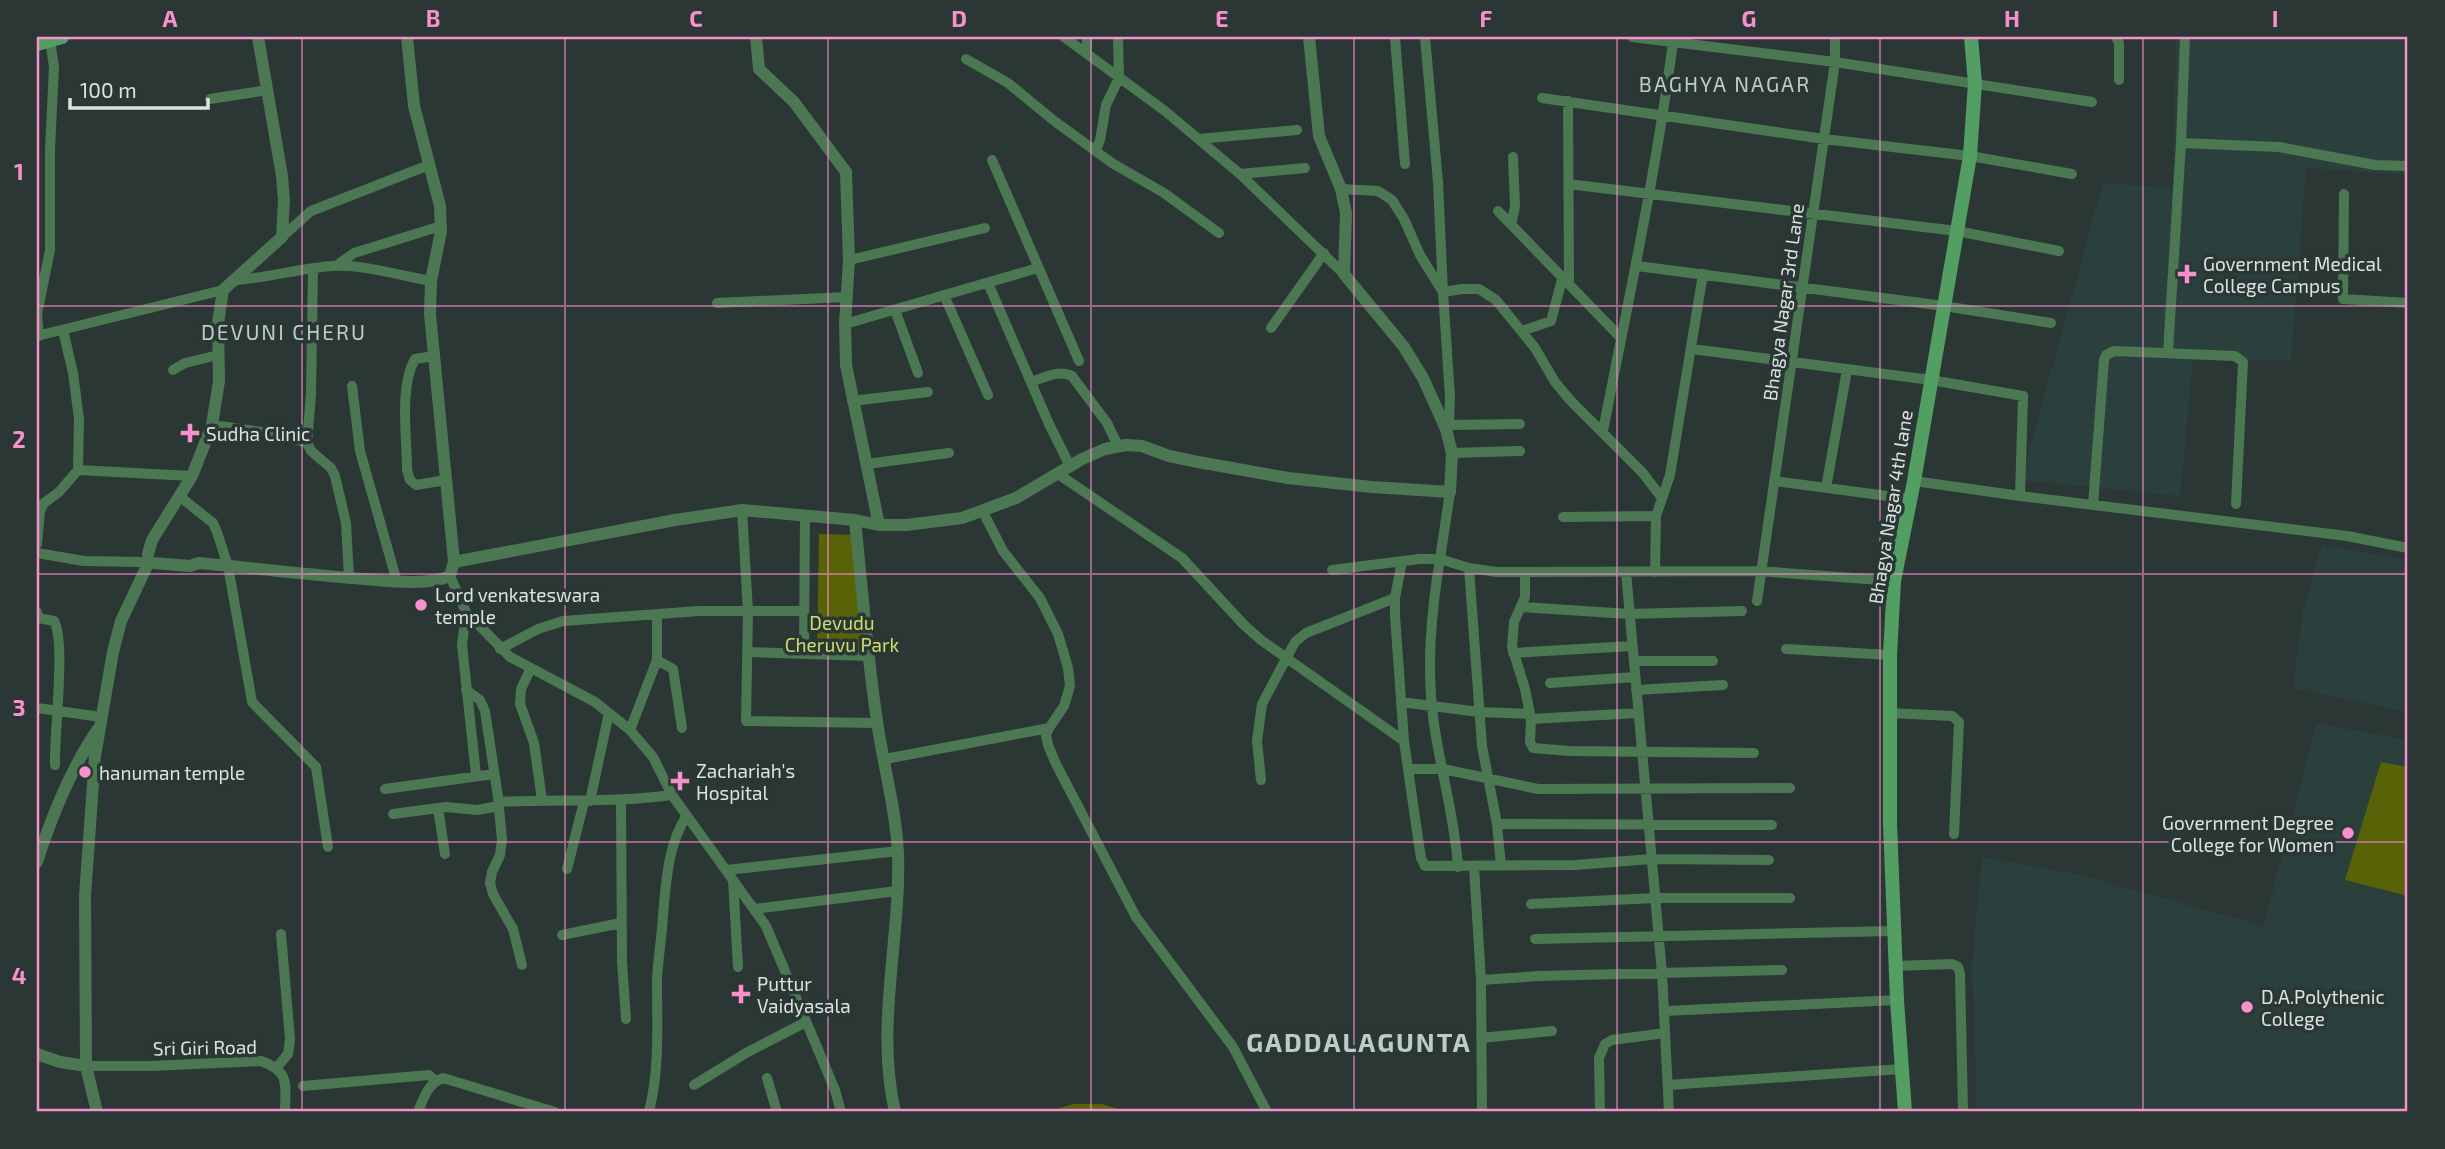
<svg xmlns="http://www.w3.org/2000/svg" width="2445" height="1149" viewBox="0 0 2445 1149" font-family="'Exo 2',sans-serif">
<rect width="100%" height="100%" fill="#2b3735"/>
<path fill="#2b403c" d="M2176,37H2408V175L2306,168L2291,360H2193L2180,496L2021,480L2103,183L2173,188Z
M2322,545L2408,560V712L2293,688L2303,611Z
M2316,723L2408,740V1112H1977L1972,965L1982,857L2076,874L2264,926Z"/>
<path fill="#586207" d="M819,534L861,535L870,661L817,656Z
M2381,762L2408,767V896L2345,880Z
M1073,1104H1102L1128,1112H1048Z"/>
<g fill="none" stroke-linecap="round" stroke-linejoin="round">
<path stroke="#4b7853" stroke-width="10" d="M1064,37L1165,111L1240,174L1344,274
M1087,37V54
M1395,37L1405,164
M1425,37L1438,182L1443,292L1462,289H1479L1496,300L1535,348L1555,382L1570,400L1642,472L1662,498
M1632,37L1835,62L2092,102
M2116,37L2119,43V80
M966,59L1008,83L1053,120L1112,163L1164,193L1219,233
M1542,98L1824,139L1970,156L2072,174
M210,99L268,90
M1568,101L1569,281
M1198,139L1297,130
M2181,143L2279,147L2375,165L2408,166
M1096,150L1100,140L1106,105L1119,78L1118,37
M992,160L1079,361
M1240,174L1305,168
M1568,184L1957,231L2059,251
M1341,189L1378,191L1392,200L1404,219L1420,255L1443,292L1450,397L1449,425L1446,429
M2344,194L2343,299L2408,303
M1498,211L1621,338
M1511,224L1515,207L1513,157
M282,237L311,211L429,165
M849,260L985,228
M336,266L354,253L441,226
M1637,266L1944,306L2051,323
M313,268L311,394L307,443L311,451L331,468L335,476L346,523L349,578
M235,280C269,278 300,268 333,266C363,264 401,276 431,281
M988,283L1049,424L1070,466
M944,295L988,395
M717,303L847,297
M895,310L918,373
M845,324L1038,268
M1271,328L1324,253
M63,330L73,373L79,419L78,470L192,476
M1522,331L1551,321L1563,276
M37,336L223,290
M39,336L37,314L50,250V149L54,67L50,40
M1692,349L1931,380L2023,396L2020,496
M2168,352L2181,143L2185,37
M434,356L415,359C399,386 407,439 407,470L410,480L416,485L446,480
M173,370L185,363L218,355
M1031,382C1044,378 1059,369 1072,376L1107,423L1118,446
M352,386L360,451L397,582
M852,401L928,392
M212,425L277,434L307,443
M1449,425L1520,424
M1603,431C1628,302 1656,173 1673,42
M1452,453L1520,451
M867,464L949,453
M1058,474L1182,558L1244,625L1261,640L1404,741
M1774,481L1910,499
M1914,481L2020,496L2347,536L2408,548
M1826,488L1847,370
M1450,492L1440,559L1469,568L1497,572L1759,571L1894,581
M179,496L213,523L217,532L228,566L252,702L316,767L328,847
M2093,505L2104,360L2106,355L2114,351L2235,356L2243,362L2236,504
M742,510L748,611L746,721L877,723
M983,512L1003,551L1040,598L1058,634L1068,668L1070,686L1064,706L1049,728L1046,735L1048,745L1056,764L1136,917L1233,1047L1267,1112
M1563,517L1656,516
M37,544L40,511L44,503L59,492L78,470
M37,553L84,561L142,562
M1402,561L1395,598V616L1404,741L1419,845L1421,858L1425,866L1575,865L1652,859L1769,860
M1469,568L1482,746L1497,824L1501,866
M1332,570L1419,559H1440C1431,614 1426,669 1434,724C1441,772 1455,819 1458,867
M1626,572L1662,973L1669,1112
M1655,572L1656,516L1670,475L1703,274
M1525,574V597L1514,622L1512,647L1525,689L1531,719L1530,742L1533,748L1569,751L1754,753
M450,576L466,612L510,657L595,702L630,730L653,757L672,795L766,926L835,1090L841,1112
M1757,601L1835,62V37
M1522,607L1629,614L1742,611
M37,612L39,618L54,621C66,641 54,734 55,765
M466,612L462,645L476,775
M657,615V660
M500,649L538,629L563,621L699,611H804
M1786,649L1890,655
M747,652L870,656
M804,652L805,516
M1513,653L1632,646
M1634,661H1713
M531,668L521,689L520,704L534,743L542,800
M1550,683L1635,677
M466,690L480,700L485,711L498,797L502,840L500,855L492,872L490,883L493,894L513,929L522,965
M1636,690L1723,685
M1401,702L1479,712L1530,714
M37,708L101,717
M1889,713L1952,716L1959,722L1954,834
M1531,719L1638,713
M630,730L657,660L673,669L682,728
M885,759L1049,728
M1409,769H1443L1538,789L1790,788
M1261,780L1257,741L1262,704L1295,642L1306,633L1395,598
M385,789L494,774
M621,800L622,962L626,1019
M590,801L609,713
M499,802C557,799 614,803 672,795
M438,808L445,854
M393,814L446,807L477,810L499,806
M1497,824L1772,825
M1474,867L1481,980L1482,1112
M567,869L584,802
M727,870L898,851
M733,880L738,967
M1531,904L1655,898H1790
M754,909L897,891
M562,935L621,923
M1535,939L1893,931
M1896,966L1952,964L1958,967L1960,974L1963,1112
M1481,980L1539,976L1782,970
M1665,1011L1897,1000
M1481,1038L1552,1031
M86,1066H150L261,1061C291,1072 285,1084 285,1112
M277,1067L288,1054L290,1039L281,934
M767,1078L777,1112
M694,1085L746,1053L806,1022
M1668,1085L1902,1069
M303,1086L429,1075L435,1081
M418,1112C423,1099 428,1083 443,1078L555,1112
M649,1112C660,1067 657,1025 657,979C658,958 662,936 663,915C666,883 668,844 686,817
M1600,1112L1599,1058L1605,1044L1612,1040L1665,1033"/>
<path stroke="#4b7853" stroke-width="12" d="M756,37L759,69L794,102L846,172L849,260L845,324L846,365L879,525
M855,520C862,587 867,655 877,721C883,765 896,808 898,853C901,939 875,1026 895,1112
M148,554L152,540L192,476L212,425L219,381L218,323L223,290L282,237L284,201L282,176L258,37
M454,562L675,520L742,510L855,520L879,525H906L962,518L1016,498L1082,459L1105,449L1126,445L1142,446L1169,456L1198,462L1288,478L1372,487L1450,492L1452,453L1446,429L1423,378L1404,347L1344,274L1346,213L1341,189L1319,136L1309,37
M153,563L190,566L199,563C254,568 309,575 364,579C389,581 427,586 450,576L454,562L430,314L431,281L441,231L440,206L414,106L407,37
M37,862C52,815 70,770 98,729
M37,1054L60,1062L86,1066
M97,1112L86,1066L85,896L95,756L113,652L121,621L147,566"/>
<path stroke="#529e63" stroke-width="14" d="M37,44L62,37
M1905,1112L1897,1000L1890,824V655L1894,581L1914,481L1970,156L1975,83L1971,37"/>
</g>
<path fill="none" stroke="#f790cd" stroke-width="2" stroke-opacity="0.55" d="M302,37V1112M565,37V1112M828,37V1112M1091,37V1112M1354,37V1112M1617,37V1112M1880,37V1112M2143,37V1112M37,306H2408M37,574H2408M37,842H2408"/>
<g fill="#f790cd" stroke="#2b3735" stroke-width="2.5">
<path d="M2183.5 263.5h7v7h7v7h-7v7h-7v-7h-7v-7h7z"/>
<path d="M186.5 422.5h7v7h7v7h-7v7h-7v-7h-7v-7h7z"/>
<circle cx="421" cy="605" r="7"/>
<circle cx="85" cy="772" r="7"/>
<path d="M676.5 770.5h7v7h7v7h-7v7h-7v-7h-7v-7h7z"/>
<circle cx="2348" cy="833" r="7"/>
<path d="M737.5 983.5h7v7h7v7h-7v7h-7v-7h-7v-7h7z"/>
<circle cx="2247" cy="1007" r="7"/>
</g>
<g text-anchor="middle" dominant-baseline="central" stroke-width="7" stroke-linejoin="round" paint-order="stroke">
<g font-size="19" fill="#dbe3e1" stroke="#2b3735" text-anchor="start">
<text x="2203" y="263">Government Medical<tspan x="2203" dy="22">College Campus</tspan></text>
<text x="206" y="433">Sudha Clinic</text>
<text x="435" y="594">Lord venkateswara<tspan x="435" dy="22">temple</tspan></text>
<text x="696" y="770">Zachariah's<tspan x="696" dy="22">Hospital</tspan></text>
<text x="99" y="772">hanuman temple</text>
<text x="2334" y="822" text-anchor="end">Government Degree<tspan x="2334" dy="22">College for Women</tspan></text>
<text x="757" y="983">Puttur<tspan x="757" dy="22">Vaidyasala</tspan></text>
<text x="2261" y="996">D.A.Polythenic<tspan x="2261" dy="22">College</tspan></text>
</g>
<g font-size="19" fill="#dbe3e1" stroke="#2b3735">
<text transform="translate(1783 302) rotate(-82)">Bhagya Nagar 3rd Lane</text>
<text transform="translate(1890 507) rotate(-81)">Bhagya Nagar 4th lane</text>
<text transform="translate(205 1047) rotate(-1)">Sri Giri Road</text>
</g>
<g font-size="19" fill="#ccde6b" stroke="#2b3735">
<text x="842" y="622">Devudu<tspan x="842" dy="22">Cheruvu Park</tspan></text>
</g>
<g font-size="21" letter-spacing="2" fill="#bdccc9" stroke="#2b3735">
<text x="1725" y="83">BAGHYA NAGAR</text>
<text x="284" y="331">DEVUNI CHERU</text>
</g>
<g font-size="26" font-weight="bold" letter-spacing="2" fill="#bdccc9" stroke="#2b3735">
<text x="1359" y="1041">GADDALAGUNTA</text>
</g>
</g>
<rect width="2445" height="1149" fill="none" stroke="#2b3735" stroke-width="77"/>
<path d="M70 98v10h138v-10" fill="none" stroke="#dbe3e1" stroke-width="3.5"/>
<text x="80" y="98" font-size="21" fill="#dbe3e1" stroke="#2b3735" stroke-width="5" paint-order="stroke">100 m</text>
<rect x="38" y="38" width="2368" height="1072" fill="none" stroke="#f790cd" stroke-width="2.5"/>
<g font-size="23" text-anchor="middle" font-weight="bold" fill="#f790cd">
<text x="170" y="27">A</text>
<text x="433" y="27">B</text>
<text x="696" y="27">C</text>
<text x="959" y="27">D</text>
<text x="1222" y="27">E</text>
<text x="1486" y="27">F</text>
<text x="1749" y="27">G</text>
<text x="2012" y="27">H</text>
<text x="2275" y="27">I</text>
<text x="19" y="180">1</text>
<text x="19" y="448">2</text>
<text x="19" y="716">3</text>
<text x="19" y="984">4</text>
</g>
</svg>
